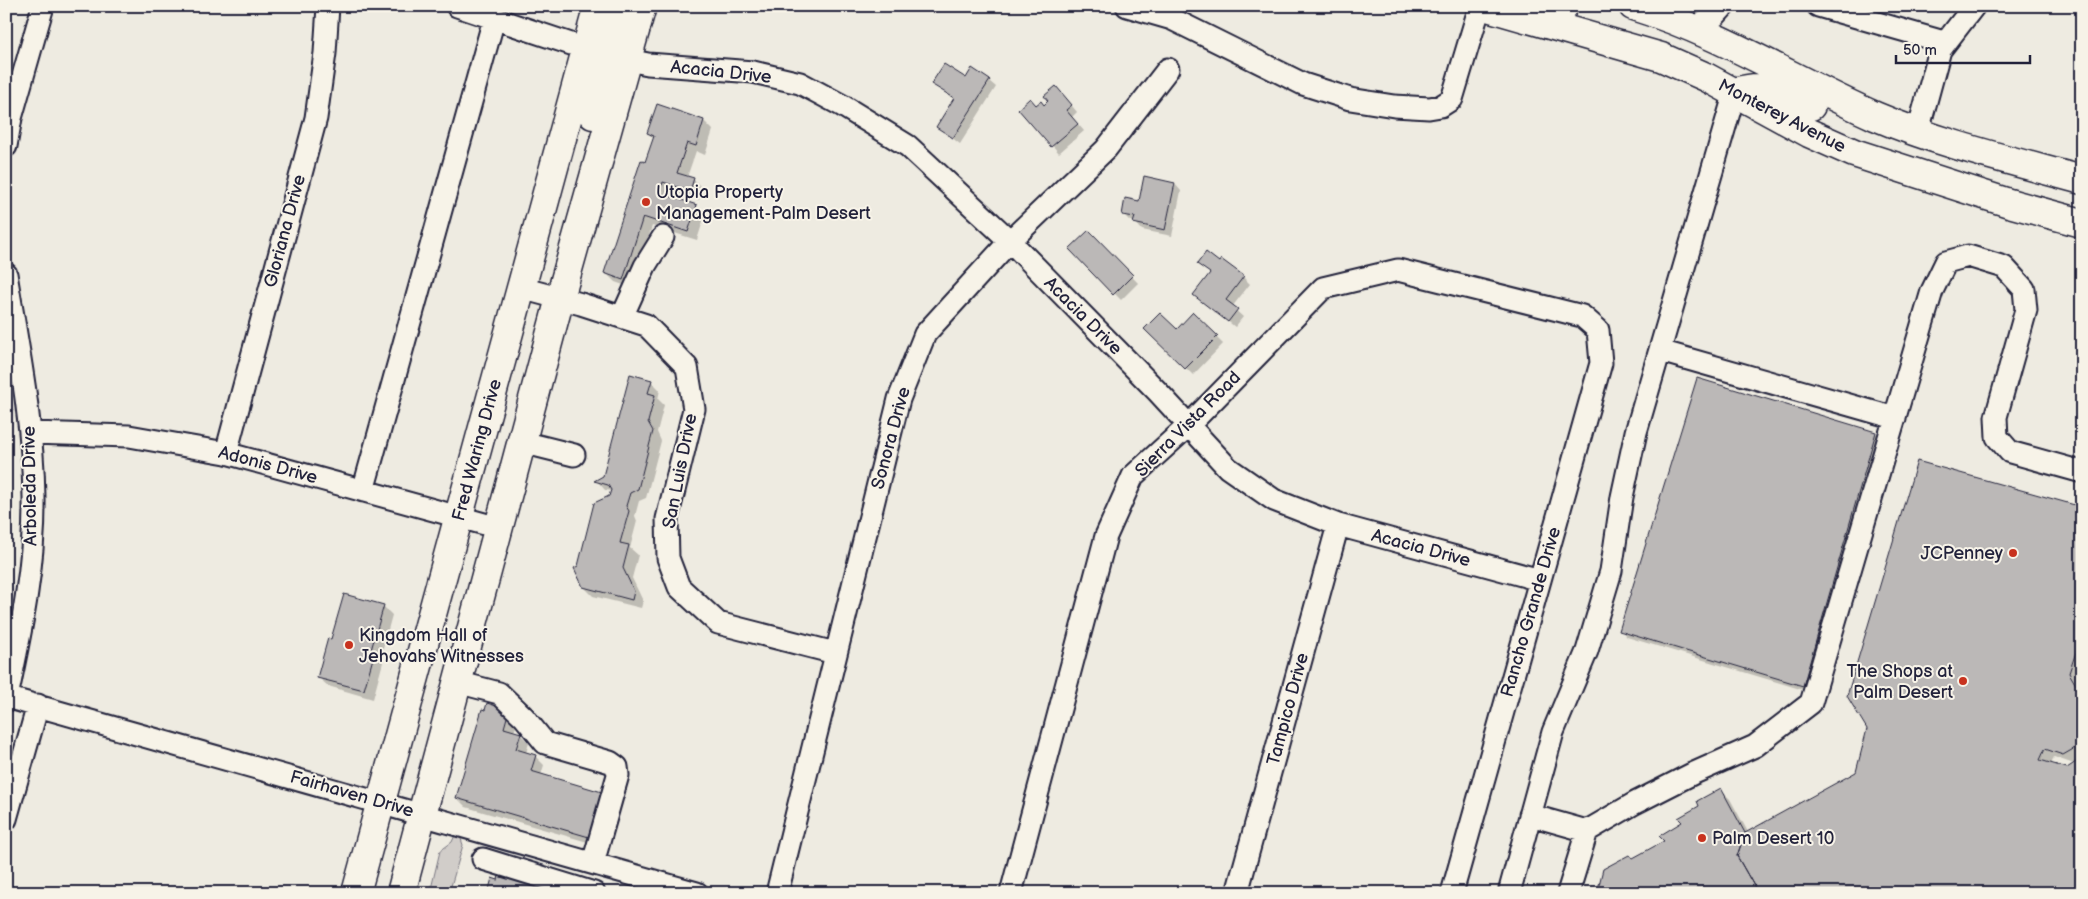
<svg xmlns="http://www.w3.org/2000/svg" width="2088" height="899" viewBox="0 0 2088 899" font-family="'Balsamiq Sans',sans-serif">
<rect width="100%" height="100%" fill="#eeebe1"/>
<filter id="ink" filterUnits="userSpaceOnUse"><feTurbulence type="fractalNoise" baseFrequency=".02" numOctaves="2"/><feDisplacementMap in="SourceGraphic" scale="10" xChannelSelector="R" yChannelSelector="G"/><feConvolveMatrix kernelMatrix="1 2 1 2 8 2 1 2 1" color-interpolation-filters="sRGB"/></filter>
<g filter="url(#ink)">
<path fill="#d1cdc9" stroke="#7a7882" d="M455,835L460,836L463,845L449,893H430L440,851L452,842Z"/>
<path fill="#0003" fill-rule="evenodd" d="M967,80L989,81L996,87L960,144L938,127L955,100L933,83Z
M1063,95L1077,112L1072,117L1084,131L1059,153L1020,109L1044,106Z
M704,121L713,130L705,155L696,151L687,177L693,179L702,188L699,200L672,191L670,197L696,206L705,215L697,240L652,226L632,288L615,282L606,273L654,139L648,133Z
M1175,184L1181,191L1172,236L1142,230L1135,222L1130,221L1123,214L1140,202Z
M1089,232L1138,283L1121,300L1071,249Z
M1198,264L1243,277L1250,284L1232,307L1243,317L1235,327L1195,295L1211,274Z
M1193,314L1223,344L1193,375L1146,329L1177,331Z
M651,381L660,390L658,399L664,405L657,432L661,441L646,498L639,501L635,516L637,521L630,548L638,555L632,578L643,601L641,608L593,596L584,587L579,567L612,491L605,490L597,481L604,477Z
M1876,433L1882,440L1810,692L1627,637L1621,630Z
M2082,509V671L2078,683L2082,690V893L1632,860L1666,841L1721,790L1730,799L1748,832L1857,773ZM2054,757L2074,764L2067,769L2051,765Z
M383,606L392,615L380,659L383,662L373,699L328,686L318,677L332,641Z
M488,705L518,720L514,732L520,734L529,743L526,753L535,756L544,765L541,775L602,793L611,802L598,845L466,807L457,798Z"/>
<path fill="#bbb8b7" stroke="#22223b" d="M944,64L966,78L972,68L990,80L953,138L936,127L954,98L931,84Z
M1056,86L1072,105L1066,110L1078,124L1051,147L1018,109L1030,98L1036,105L1041,101L1044,105L1048,101L1044,96Z
M657,104L704,120L696,146L687,143L677,173L694,178L690,191L663,182L660,193L697,205L688,232L643,217L623,280L604,273L641,160L645,162L654,136L647,133Z
M1144,176L1175,183L1165,230L1133,223L1135,217L1122,215L1125,198L1139,201Z
M1089,230L1133,275L1113,295L1069,249Z
M1206,252L1219,262L1221,259L1244,276L1226,300L1238,309L1228,322L1193,295L1210,273L1197,264Z
M1193,312L1218,336L1185,369L1144,329L1160,313L1177,329Z
M630,374L652,380L648,393L655,395L648,422L653,431L638,489L630,493L626,506L629,511L620,543L629,545L623,568L634,591L632,600L583,587L574,568L578,566L594,503L609,496L611,490L608,485L594,481L603,476Z
M1697,378L1876,432L1803,686L1619,631Z
M1917,461L2082,507V650L2077,649L2069,673L2079,690H2082V744L2063,755L2045,749L2040,760L2067,768L2082,758V893H1758L1737,856L1745,833L1856,772L1867,729L1847,696Z
M344,594L384,605L371,650L375,651L364,690L317,678L328,638L331,639Z
M487,703L509,710L504,728L521,733L516,749L536,755L531,771L602,792L589,837L456,798L482,709L485,710Z
M1721,788L1745,833L1737,856L1758,893H1597L1603,869L1629,855L1633,858L1664,841L1659,836L1682,822L1678,818L1699,806L1697,801Z
M500,871L579,893H488L492,878L498,880Z"/>
<g fill="none" stroke-linecap="round" stroke-linejoin="round">
<g stroke="#22223b" stroke-width="25">
<path id="minor" d="M457,6L586,49
M1127,6L1172,19L1303,84L1350,99L1394,106L1429,108L1441,106L1452,99L1480,6
M1818,6L1944,42
M1694,28L1715,16L1724,6
M628,60L648,64L753,72L800,83L843,106L908,146L1010,241L1158,392L1228,468L1274,500L1338,525L1540,580
M1918,131L1940,50L1974,6
M6,146L11,118L43,6
M6,274C18,348 33,422 34,497C35,565 21,631 7,697
M521,288L581,304L646,325L687,367L694,409L667,519L668,558L679,587L718,623L835,653
M622,317L645,266L663,237
M1660,351L1895,418
M31,433L129,436L226,453L499,528
M522,442L574,455
M226,453L316,118L325,53L328,6
M363,491L494,19
M457,682L499,693L524,717L545,743L610,762L617,767L618,775L593,863
M6,697L697,893
M1530,815L1587,831
M6,819L38,705
M483,859L594,893
M777,893L899,399L925,334L1010,241L1106,149L1168,69
M1011,893L1106,536L1133,476L1189,425L1323,288L1398,270L1582,316L1598,330L1601,363L1452,893
M1237,893L1338,525
M1509,893L1553,732L1587,651L1611,571L1622,497L1636,432L1735,92
M1568,893L1587,831L1635,803L1692,774L1755,746L1811,703L1932,291L1946,262L1968,256L2004,267L2024,289L2026,310L1996,417L1997,437L2010,452L2082,472"/>
</g>
<g stroke="#22223b" stroke-width="31">
<path id="major" d="M617,6C610,37 609,35 628,60
M1484,6L1661,57L1706,77L1809,133L1854,153L2009,203L2082,223
M1541,6L1557,9L1564,6
M1633,6C1718,32 1794,80 1875,116C1941,144 2013,161 2082,180
M586,49L600,62L602,80L593,115
M1735,92C1767,82 1782,92 1811,106
M356,893L598,6
M401,893L560,298L642,6"/>
</g>
<use href="#minor" stroke="#f7f3e8" stroke-width="21"/>
<use href="#major" stroke="#f7f3e8" stroke-width="28"/>
</g>
</g>
<g fill="#c8321e" stroke="#f7f3e8" stroke-width="2">
<circle cx="646" cy="202" r="5"/>
<circle cx="2013" cy="553" r="5"/>
<circle cx="349" cy="645" r="5"/>
<circle cx="1963" cy="681" r="5"/>
<circle cx="1702" cy="838" r="5"/>
</g>
<g text-anchor="middle" dominant-baseline="central" stroke-width="4" stroke-linejoin="round" paint-order="stroke">
<g font-size="18" fill="#22223b" stroke="#f7f3e8">
<text transform="translate(721 72) rotate(6)">Acacia Drive</text>
<text transform="translate(1782 116) rotate(27)">Monterey Avenue</text>
<text transform="translate(285 231) rotate(-75)">Gloriana Drive</text>
<text transform="translate(1083 316) rotate(45)">Acacia Drive</text>
<text transform="translate(1188 424) rotate(-45)">Sierra Vista Road</text>
<text transform="translate(891 438) rotate(-75)">Sonora Drive</text>
<text transform="translate(477 450) rotate(-75)">Fred Waring Drive</text>
<text transform="translate(268 465) rotate(15)">Adonis Drive</text>
<text transform="translate(680 471) rotate(-79)">San Luis Drive</text>
<text transform="translate(30 486) rotate(-91)">Arboleda Drive</text>
<text transform="translate(1421 548) rotate(15)">Acacia Drive</text>
<text transform="translate(1531 612) rotate(-74)">Rancho Grande Drive</text>
<text transform="translate(1288 709) rotate(-75)">Tampico Drive</text>
<text transform="translate(352 794) rotate(16)">Fairhaven Drive</text>
</g>
<g font-size="18" fill="#22223b" stroke="#f7f3e8" text-anchor="start">
<text x="656" y="192">Utopia Property<tspan x="656" dy="21">Management-Palm Desert</tspan></text>
<text x="2003" y="553" text-anchor="end">JCPenney</text>
<text x="359" y="635">Kingdom Hall of<tspan x="359" dy="21">Jehovahs Witnesses</tspan></text>
<text x="1953" y="671" text-anchor="end">The Shops at<tspan x="1953" dy="21">Palm Desert</tspan></text>
<text x="1712" y="838">Palm Desert 10</text>
</g>
</g>
<rect width="2088" height="899" fill="none" stroke="#f7f3e8" stroke-width="25"/>
<rect x="12" y="12" width="2063" height="874" fill="none" stroke="#22223b" stroke-width="2" filter="url(#ink)"/>
<path d="M1896 55v8h134v-8" fill="none" stroke="#22223b" stroke-width="2.5"/>
<text x="1903" y="55" font-size="15" fill="#22223b" stroke="#f7f3e8" stroke-width="4" paint-order="stroke">50 m</text>
</svg>
